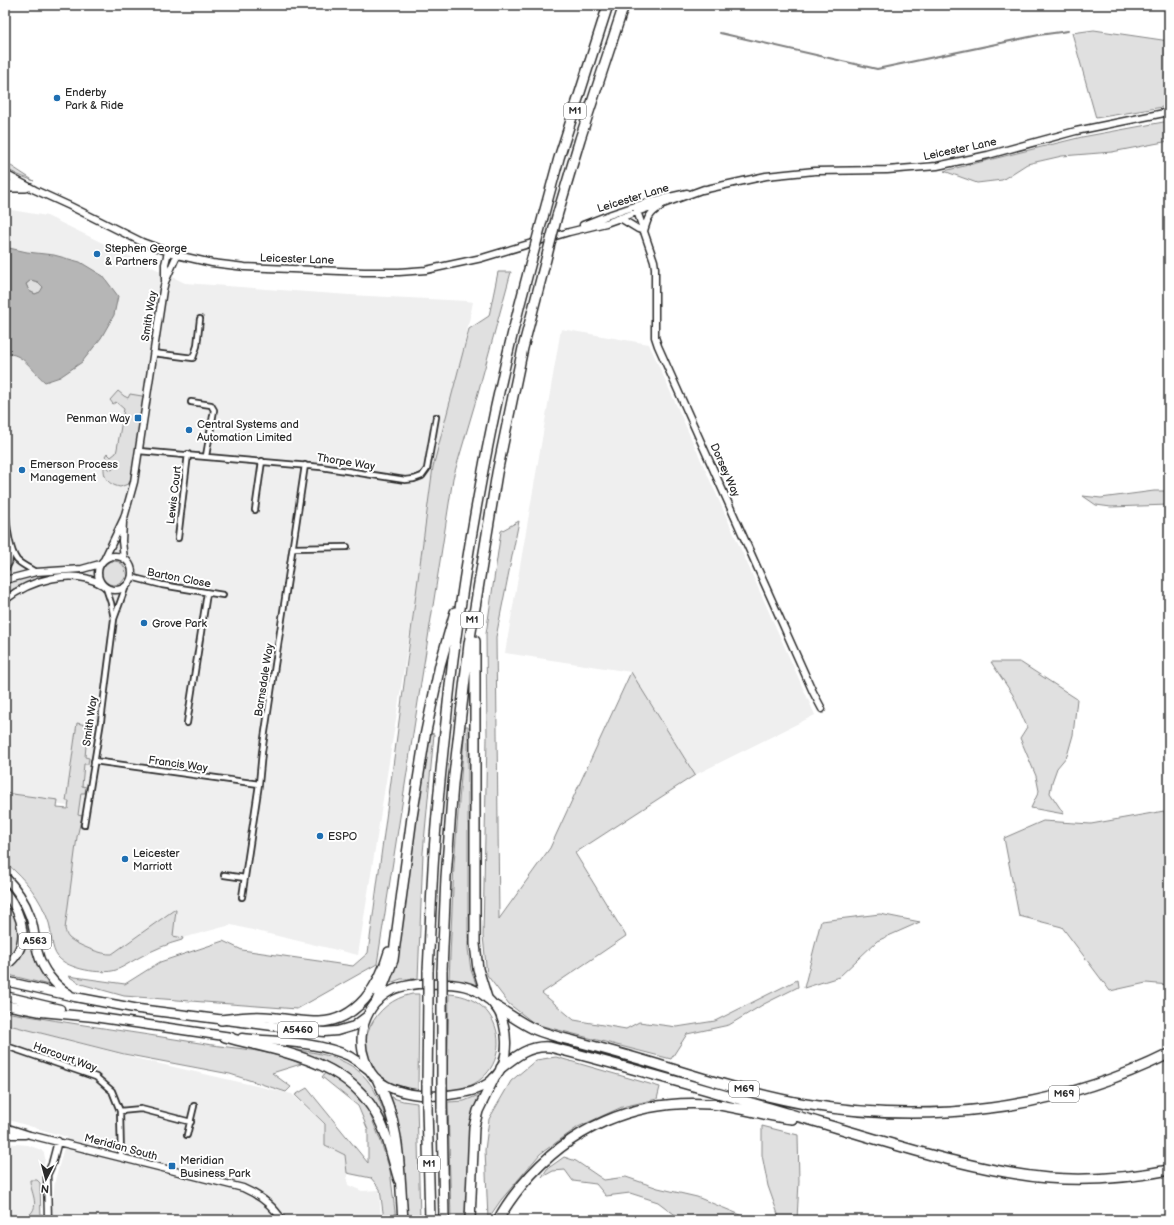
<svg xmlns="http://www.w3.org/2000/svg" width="1174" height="1225" viewBox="0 0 1174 1225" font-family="'Balsamiq Sans',sans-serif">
<rect width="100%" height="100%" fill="#fff"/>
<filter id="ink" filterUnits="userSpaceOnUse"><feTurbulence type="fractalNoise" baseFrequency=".025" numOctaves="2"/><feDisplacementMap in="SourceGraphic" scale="8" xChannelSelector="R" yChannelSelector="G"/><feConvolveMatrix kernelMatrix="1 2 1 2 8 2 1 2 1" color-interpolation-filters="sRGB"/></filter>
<g filter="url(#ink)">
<path fill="#efefef" d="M5,209L47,216L185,283L349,295L467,301L473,302L429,513L358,955L231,925L175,940L113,961L63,938L75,807L5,797Z
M561,329L649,344L815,715L695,775L631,672L505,653Z
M5,1024L143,1060L292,1094L325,1125V1146L345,1155L348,1185L362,1191L379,1190L381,1220H5V1143L28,1145L41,1150L44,1153L45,1158L39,1191L41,1218H51L55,1180L67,1137L5,1119Z"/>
<path fill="#e0e0e0" stroke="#868686" d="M1094,30L1169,41V106L1096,118L1072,33Z
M1169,121V141L1112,152L1062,156L1027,164L1002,180L977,183L944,171L1082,137Z
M5,162L34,181L18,175L5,168Z
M498,272H511L476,400L453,478L377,964L297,1009L124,996L81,984L68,976L125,984L160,962L223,941L242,950L353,966L368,953L433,467L469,329L489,316Z
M31,280L38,282L43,287L41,292L35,294L29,291L26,284Z
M118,391L124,396L128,398L130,394L142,396L145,399L133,478L128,484L120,487C105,484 102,474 105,460L108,464L107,467L109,469L112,470L115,466L114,463L110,462L105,456L107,453L111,457L116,453L117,449L124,409L116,402L113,404L110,400Z
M1154,491H1169V505L1111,507L1096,505L1083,496L1101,498Z
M519,521L496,637L499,919L550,848L631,672L695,775L575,853L626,936L542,993L574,1020L626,1029L639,1022L677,1027L715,1021L797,980L798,987L764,1004L729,1025L687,1034L671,1059L535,1024L509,1004L487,975L483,936L487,737L486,634L501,531Z
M102 573a12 12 0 1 1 24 0a12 12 0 1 1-24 0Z
M80,572V574C53,571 26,579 5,595V584C29,575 54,573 80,572Z
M991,662H1020L1077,699L1073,735L1067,756L1057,768L1052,782L1050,793L1064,814L1031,808L1039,791L1036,776L1020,738L1027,727L1013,695Z
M77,723L90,726L93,731V735H87L85,757L89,758L88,764H84L82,786L86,787L85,793H81L78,815L82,816L77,837L65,929C66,932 66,935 69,938C77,945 102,955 112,954L174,910H176L173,936L183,938L182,940C167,944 153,950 140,957C132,961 124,967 116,970C101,975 68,969 58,957C51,949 52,933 49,923C41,898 25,879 5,862V793L58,800L57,808L68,809L69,801H66Z
M465,726H468V949L471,970L477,987L463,981L449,980L454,864Z
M430,733L434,734L423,853L418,979H401L387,984L395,960Z
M1164,811L1169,822V985L1146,983L1110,991L1062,927L1019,916L1004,838L1043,821L1091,824Z
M5,895C14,909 26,935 15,951C13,955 8,959 5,962Z
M880,914L920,922L877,941L839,977L804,988L821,921Z
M25,940L31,942C33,958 39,972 49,985L5,974V971C17,963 23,954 25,940Z
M412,994H419L418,1090C390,1091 362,1069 366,1039C366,1035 369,1031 370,1027C378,1010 393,998 412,994Z
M449,994C515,998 514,1089 448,1090L447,1084Z
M5,1012C72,1024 139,1033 206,1044C237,1049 273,1050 301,1064L272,1073L291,1087L286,1092L230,1074L124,1054L5,1024Z
M298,1050C350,1057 373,1071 387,1123C383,1116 379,1109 375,1102C357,1075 328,1061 298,1050Z
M556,1057L660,1087L657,1099L622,1107L578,1127L540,1154L501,1200L488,1219L485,1150L489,1119L511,1081L536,1060Z
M326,1072L350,1089L369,1112L380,1139L390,1170L396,1220H384L380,1189L371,1178L347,1173L345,1155L325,1145V1124L295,1095L307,1088L368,1163V1130L358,1106L322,1077Z
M479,1095L473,1111L469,1130L466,1220H451L448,1102L464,1101Z
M390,1097L403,1101L417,1103L420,1220H407L396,1118Z
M762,1126L798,1135L799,1181L797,1220H780L768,1186L762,1155Z
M564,1157L576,1161L604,1180L626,1177L658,1188L697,1197L753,1220H682L658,1202L630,1193L606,1196L596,1184L573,1181L565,1170L553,1171L542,1177L547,1169Z
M30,1180H37L40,1183L41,1218L5,1220L6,1217L29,1215C41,1206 30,1191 30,1180Z"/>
<path fill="#b6b6b6" stroke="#7e7e7e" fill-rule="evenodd" d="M9,248L27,252L54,255L80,262L103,276L118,296L114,315L101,338L82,362L60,377L45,382C32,371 23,352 5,354V249ZM31,280L38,282L43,287L40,292L35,294L29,291L26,284Z"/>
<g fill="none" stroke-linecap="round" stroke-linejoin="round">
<path stroke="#7e7e7e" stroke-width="2" d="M720,33L877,69L1039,35L1068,31"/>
<g stroke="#2b2b2b" stroke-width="8">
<path id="minor" d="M153,353L193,358L197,346L200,319
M191,402L211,405L214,410L206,456
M139,451L321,467L405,480L414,479L422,476L427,469L436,417
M5,504C6,519 8,548 17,560C22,565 29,568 36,572
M255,510L262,461
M178,538L188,454
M293,548L347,547
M5,570L9,563L11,548
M131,577L162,585L223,595
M106,588L111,603L114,619
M187,723L207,593
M94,761L259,784
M84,825L101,721L114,619L126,586
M224,875L245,878
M242,897L259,784L262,752L305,465
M9,1047L96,1077L112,1091L120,1111L121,1157
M120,1111L141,1109L191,1122
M187,1135L194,1106"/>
</g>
<g stroke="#2b2b2b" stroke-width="9">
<path id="tertiary" d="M5,174L35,190L70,206L142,242L177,255L212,263L245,267L364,272H399L426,270L482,258L569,232L606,223L651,207L663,204L704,189
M5,182L21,187
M702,190L766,176L815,171L887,170L937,166L988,155L1076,131L1169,112
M636,208L654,261L655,268V337L658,346L813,692L822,709
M620,218L638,229L644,231
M583,225C617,211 651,200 687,193
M644,231C647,220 649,213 660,207
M165,280V264L168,252
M123,522L122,541L124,559
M98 573a17 17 0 1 1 34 0a17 17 0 1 1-34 0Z
M104,560L124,518L134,482L163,290L165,282L177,255
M5,580L36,572L82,569L100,564
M5,600C30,580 72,568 101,584
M5,1127L30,1135L243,1188C259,1195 273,1205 282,1220
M5,1135H25
M48,1220L47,1175L52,1164L58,1141"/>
</g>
<g stroke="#2b2b2b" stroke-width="10">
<path id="secondary" d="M5,188H26"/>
</g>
<g stroke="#2b2b2b" stroke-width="11">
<path id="trunk" d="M5,877C16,888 25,902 30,916C35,928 34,941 38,953C42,969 54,985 69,994
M5,892C23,915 33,946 5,966
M5,981L75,997L139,1009L296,1029L324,1032L337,1031L354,1026L366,1017
M418,984C437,984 458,982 475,990C482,994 489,999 494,1005C509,1023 511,1061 494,1078C486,1087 473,1091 462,1093C436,1098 398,1097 378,1080C371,1075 368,1068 365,1060C355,1033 368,1000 395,989C402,986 410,985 418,984Z
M5,996L60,1009
M5,1005L41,1012L94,1017L231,1037
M242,1038C277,1042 317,1041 349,1056C356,1060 363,1065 369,1070"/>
</g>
<g stroke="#2b2b2b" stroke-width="12">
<path id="motorway" d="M557,216L580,139L624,5
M543,217L559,158L608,5
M475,641V944L478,969L487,998
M428,971C430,936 431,902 433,868C437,798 445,729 453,659C470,529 494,399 528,273
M442,971L446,877L453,784L469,644L497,473L523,348L542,275
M377,1001L393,960L412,817L425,736L440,665L455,612
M495,1006C508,1013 520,1023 534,1029C548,1035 563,1038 578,1042C604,1049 630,1056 656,1064C705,1079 755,1095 805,1104C928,1125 1057,1110 1169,1054
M221,1020C236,1018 250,1016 264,1017C282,1018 301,1022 319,1022C357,1021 380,985 389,952
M225,1037C280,1052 346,1059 376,1114C388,1134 392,1158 399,1180
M501,1068C516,1056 530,1045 550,1047C641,1070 731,1097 821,1123C894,1144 973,1171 1048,1178C1088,1181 1129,1178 1169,1170
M378,1081C401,1125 399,1172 403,1220
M427,1085L428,994
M442,1086V994
M427,1107L430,1220
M442,1109L444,1220
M470,1220L474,1127L478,1111L494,1078
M498,1220C505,1207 513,1196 522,1185C569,1128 634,1099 709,1104C737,1106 764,1116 792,1119"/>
</g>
<use href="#minor" stroke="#fff" stroke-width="4.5"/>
<use href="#tertiary" stroke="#fff" stroke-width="6"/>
<use href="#secondary" stroke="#fff" stroke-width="7"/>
<use href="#trunk" stroke="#fff" stroke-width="8"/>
<use href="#motorway" stroke="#fff" stroke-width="9"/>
<g stroke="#2b2b2b" stroke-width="12" stroke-linecap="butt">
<path id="motorway-bridge" d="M528,273L543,217
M542,275L557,216
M442,971V994
M428,994V971
M427,1085V1107
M442,1086V1109"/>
</g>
<use href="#motorway-bridge" stroke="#fff" stroke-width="9"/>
</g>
</g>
<g fill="#1f6fb2" stroke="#fff" stroke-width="1.5">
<circle cx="57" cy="98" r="4"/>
<circle cx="97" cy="254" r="4"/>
<rect x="134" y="414" width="8" height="8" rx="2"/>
<circle cx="189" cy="430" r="4"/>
<circle cx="22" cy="470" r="4"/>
<circle cx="144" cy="623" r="4"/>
<circle cx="320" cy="836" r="4"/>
<circle cx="125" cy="859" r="4"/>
<rect x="168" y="1162" width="8" height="8" rx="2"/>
</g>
<g text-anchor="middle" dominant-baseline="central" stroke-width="4" stroke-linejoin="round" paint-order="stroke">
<g fill="#fff" stroke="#6b6b6b" stroke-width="1">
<rect x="564" y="103" width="22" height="16" rx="3"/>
<rect x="461" y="612" width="22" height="16" rx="3"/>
<rect x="19" y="933" width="32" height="16" rx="3"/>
<rect x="278" y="1022" width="40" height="16" rx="3"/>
<rect x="729" y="1081" width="30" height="16" rx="3"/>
<rect x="1049" y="1086" width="30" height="16" rx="3"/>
<rect x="418" y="1156" width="22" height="16" rx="3"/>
</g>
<g font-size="10" font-weight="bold" fill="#2b2b2b">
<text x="575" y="111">M1</text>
<text x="472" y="620">M1</text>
<text x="35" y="941">A563</text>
<text x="298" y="1030">A5460</text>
<text x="744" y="1089">M69</text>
<text x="1064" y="1094">M69</text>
<text x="429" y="1164">M1</text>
</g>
<g font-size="11" fill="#2b2b2b" stroke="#fff" text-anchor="start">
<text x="65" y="92">Enderby<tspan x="65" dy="13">Park &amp; Ride</tspan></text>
<text x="105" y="248">Stephen George<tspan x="105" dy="13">&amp; Partners</tspan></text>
<text x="130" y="418" text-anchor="end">Penman Way</text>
<text x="197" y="424">Central Systems and<tspan x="197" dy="13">Automation Limited</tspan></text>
<text x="30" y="464">Emerson Process<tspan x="30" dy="13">Management</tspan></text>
<text x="152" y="623">Grove Park</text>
<text x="328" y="836">ESPO</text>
<text x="133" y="853">Leicester<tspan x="133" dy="13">Marriott</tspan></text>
<text x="180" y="1160">Meridian<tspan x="180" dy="13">Business Park</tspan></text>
</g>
<g font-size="11" fill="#2b2b2b" stroke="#fff">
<text transform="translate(960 149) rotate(-12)">Leicester Lane</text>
<text transform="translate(633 198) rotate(-17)">Leicester Lane</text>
<text transform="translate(297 259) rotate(2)">Leicester Lane</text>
<text transform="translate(149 316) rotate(-81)">Smith Way</text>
<text transform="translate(346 462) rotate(9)">Thorpe Way</text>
<text transform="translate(725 470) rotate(66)">Dorsey Way</text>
<text transform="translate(174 495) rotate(-83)">Lewis Court</text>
<text transform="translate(179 578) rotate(11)">Barton Close</text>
<text transform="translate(264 680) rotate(-81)">Barnsdale Way</text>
<text transform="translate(90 721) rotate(-82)">Smith Way</text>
<text transform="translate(178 764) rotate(8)">Francis Way</text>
<text transform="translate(65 1057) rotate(20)">Harcourt Way</text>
<text transform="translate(121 1147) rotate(15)">Meridian South</text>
</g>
</g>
<rect width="1174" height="1225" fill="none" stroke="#fff" stroke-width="20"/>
<rect x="10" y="10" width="1154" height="1205" fill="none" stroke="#2b2b2b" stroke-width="1.5" filter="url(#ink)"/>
<g transform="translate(46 1179) rotate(186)" stroke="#ffffff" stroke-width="3" paint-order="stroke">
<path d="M0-3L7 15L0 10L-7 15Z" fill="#2b2b2b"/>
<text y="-6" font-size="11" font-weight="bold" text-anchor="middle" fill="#2b2b2b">N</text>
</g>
</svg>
